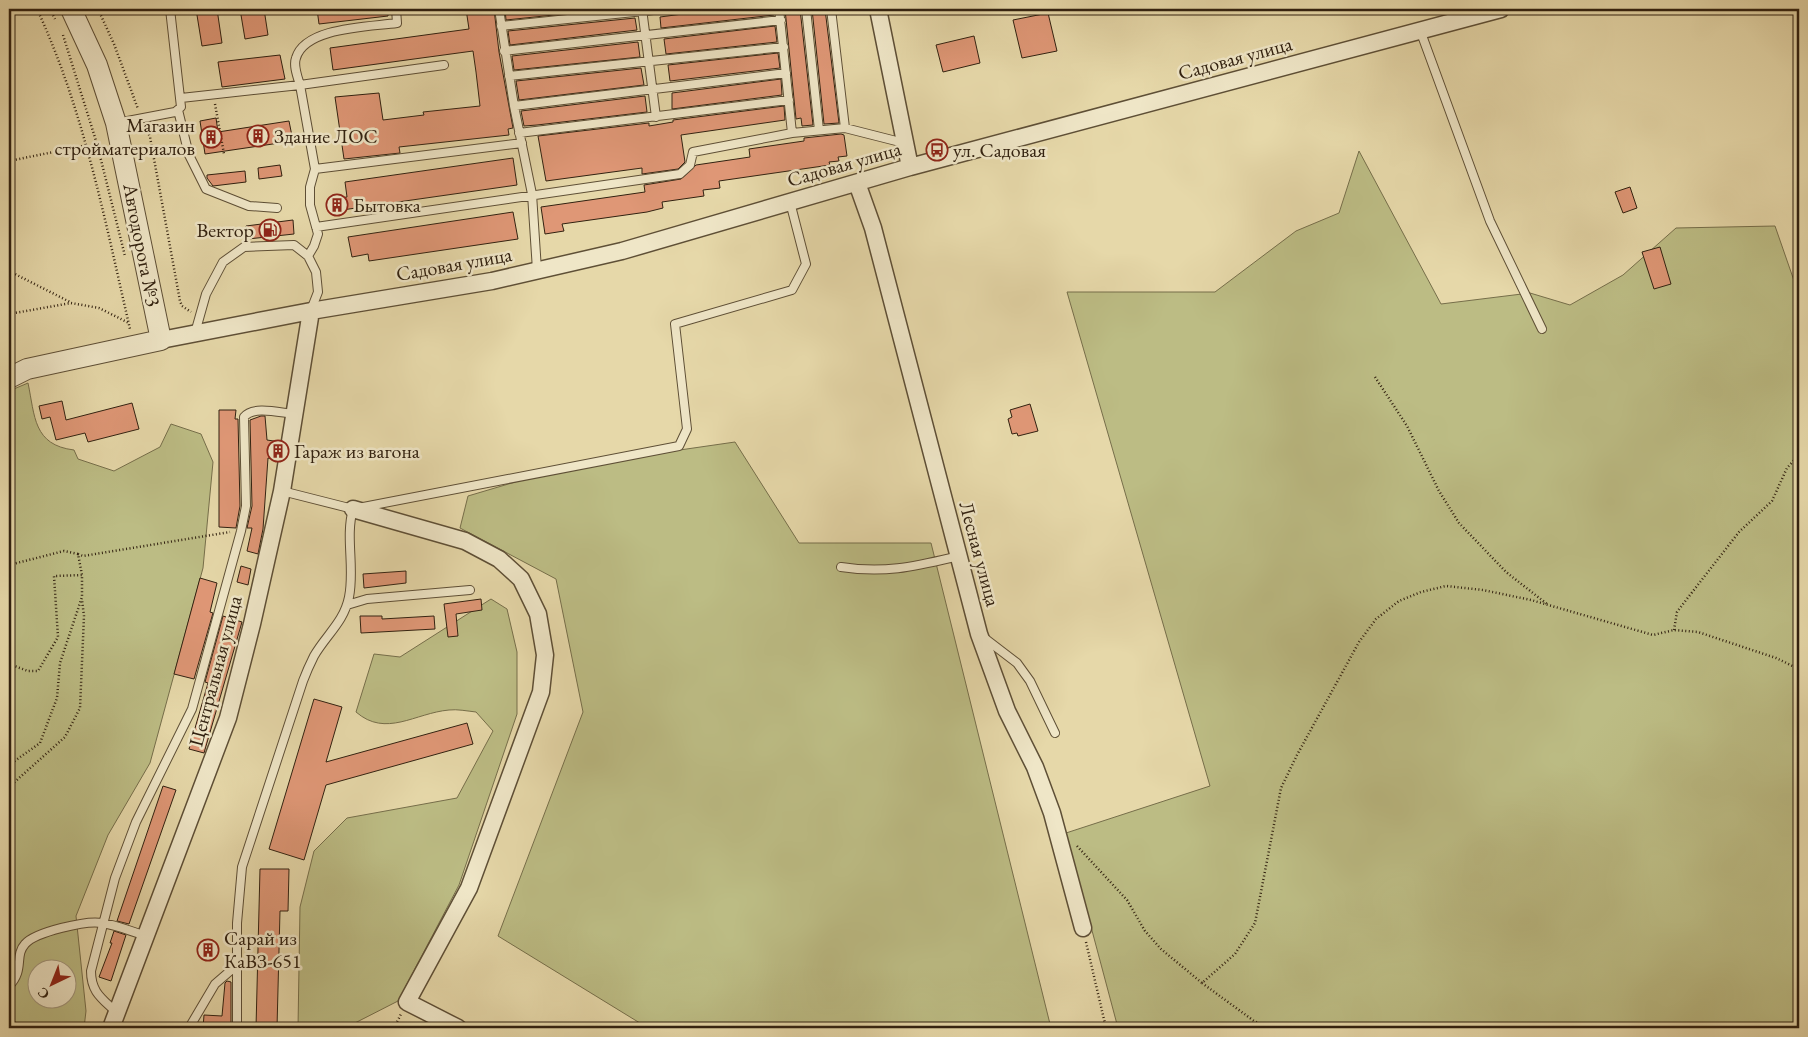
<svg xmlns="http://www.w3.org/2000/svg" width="1808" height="1037" viewBox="0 0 1808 1037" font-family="'EB Garamond',serif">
<rect width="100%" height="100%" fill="#e6d8a9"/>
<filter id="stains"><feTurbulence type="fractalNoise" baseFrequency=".004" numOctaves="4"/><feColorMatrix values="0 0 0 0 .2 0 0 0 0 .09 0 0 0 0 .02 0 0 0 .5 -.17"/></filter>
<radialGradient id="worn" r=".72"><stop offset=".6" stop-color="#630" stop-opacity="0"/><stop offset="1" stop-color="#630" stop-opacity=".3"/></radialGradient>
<path fill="#bcbc84" stroke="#766e4a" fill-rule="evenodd" d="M1359,151L1441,304L1530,293L1570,305L1623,275L1676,228L1775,226L1799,295V1028H1118L1066,833L1210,786L1067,292H1215L1296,231L1339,213Z
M28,383C35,416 33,445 74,450L78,459L114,471L160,447L171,424L201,434L213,462L203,568L150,763L108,835L76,916L86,1011L84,1028H25L9,1018V391ZM38,970H68V1000H38Z
M735,442L799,543H931L1051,1028H648L498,936L583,712L556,579L460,528L468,496L569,466Z
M491,599L507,609L517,652V714L459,885L398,1001L353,1024L351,1028H298L300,907L314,851L347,818L457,798L493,731L476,712C467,711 457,709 449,710C415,713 386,738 356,712L374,654L400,657Z"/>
<path fill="#df9776" stroke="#312110" d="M196,9H217L222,43L202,46Z
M240,9H264L268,35L245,39Z
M317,9H388V16L319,24Z
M466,9H494L499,52L513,128L508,129L509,135L399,147L400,153L344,159L335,97L379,93L383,120L424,115L423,112L480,106L476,72L473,51L333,70L330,48L469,29Z
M505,9H611L506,20Z
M720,9H773L774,15L661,28L660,17Z
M785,9H800L813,125L802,126L801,118L796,119Z
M812,9H825L839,123L824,124Z
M1048,13L1057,51L1022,58L1013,20Z
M635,18L637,30L510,45L508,31Z
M775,26L777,42L666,54L664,39Z
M974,36L980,63L943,72L936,45Z
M638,42L640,57L514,70L512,56Z
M778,53L780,68L670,81L668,65Z
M280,55L285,79L222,87L218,62Z
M641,68L644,85L519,100L516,81Z
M781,79L782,95L672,109V93Z
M645,96L647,112L537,125L524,126L521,111Z
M784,106L785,120L681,135L685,162L678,169L642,174V168L546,181L538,136L649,123V126L673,122V120Z
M216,118L218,132L289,121L293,141L205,154L200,121Z
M841,134L844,135L847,156L838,157L839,161L829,162L830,165L719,181L720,188L703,190L704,196L662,202L663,208L647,212L562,224L564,231L545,234L541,207L645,192L644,185L681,179L696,165L750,157L749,149L804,141V138Z
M513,158L517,185L335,211L333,199L347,197L345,182Z
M280,165L282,176L259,179L258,168Z
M245,171L246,182L213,186L207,178V175Z
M1630,187L1637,208L1623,213L1615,192Z
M513,212L518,239L369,261L368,254L352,257L348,237Z
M293,220L294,234L248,239L246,226Z
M1660,247L1671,284L1654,289L1642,252Z
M62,401L66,420L132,403L139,429L88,442L85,433L56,440L50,417L42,419L39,406Z
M1030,404L1038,431L1018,436L1017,433L1012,434L1008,419L1012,417L1010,410Z
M219,410H236L235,419H238L240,506L236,528L219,527Z
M261,416H265L267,440L280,442L277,460L268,458L263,529L258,554L247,551L252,528H247L252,506L250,420Z
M241,566L251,569L248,585L237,582Z
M406,571V583L364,588L363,574Z
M200,578L217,583L210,612L213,613L194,679L174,674Z
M481,599L482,610L456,614L458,636L448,637L444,604Z
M223,616L242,622L204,753L189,749L208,683L205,682Z
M360,616H382V619L434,616L435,629L361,633Z
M314,699L342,707L326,762L467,723L473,744L326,785L304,860L269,849Z
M163,786L176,790L129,924L117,921Z
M260,869H289L288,911H280L277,1028H256Z
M114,931L126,935L111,981L99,977L112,943H110Z
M227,981L231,982V1028H203L204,1015L222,1016L225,983Z"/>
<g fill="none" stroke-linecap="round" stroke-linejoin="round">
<g stroke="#5e4f36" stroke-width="10">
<path id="service" d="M499,9L514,106L532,194L537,270
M642,9L656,117
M779,9L792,133
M806,9L819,130
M831,9L845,128
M501,26L663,9
M1420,30L1490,221L1542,329
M504,51L781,20
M509,76L784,47
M181,98L300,85C298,78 293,66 296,58C305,27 369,27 397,23L396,9
M514,106L786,73
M178,110L189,155L206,189L249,206L277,208
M117,123L175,112L181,107L170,9
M519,133L789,100
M315,169L522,143
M316,227L680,174L690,165L693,152L792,133L845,128L904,143
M308,256L314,246L318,234L310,205V187L315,169L300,85L444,65
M195,333L206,294L223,262L244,247L294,245L308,256L316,272L318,292L311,310
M282,491L353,509L679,446L687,429L675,324L792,290L806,264L790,202
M841,567C886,574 916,566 959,556
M347,605L367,599L470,590
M983,637L1017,663L1030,681L1055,733
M9,986C25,970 14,956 25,944C35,932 87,920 102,923C117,925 132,932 147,936
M117,1013C103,999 91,993 91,971L115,878L136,822L192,709L241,531L246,506L244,417C253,405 281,413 294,414
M189,1028L215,984L237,965
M237,1028V923L242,867L303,681C306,673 310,664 314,656C326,635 344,622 349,597C355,568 345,537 353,509"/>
</g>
<g stroke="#5e4f36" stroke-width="19">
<path id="minor" d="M878,9L910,167
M857,183L873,228L979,634L1007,711L1035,767L1052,813L1083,928
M161,340L311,311L492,281L622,251L910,167L1501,9
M353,509L465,541L499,559L521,579L538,614L545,655L541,692L469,888L407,1002L458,1028
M111,1028L228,718L252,624L282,491L311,311"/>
</g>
<g stroke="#5e4f36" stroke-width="22">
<path id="tertiary" d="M9,378L27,369L161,340L116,123L97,65L71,9"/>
</g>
<path stroke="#312110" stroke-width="2.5" stroke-dasharray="1 2.5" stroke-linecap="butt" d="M37,9C84,110 105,221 130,329
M50,9L55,19
M98,9L114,44L138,109
M63,35L97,144L125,256
M215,104L224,154
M146,128L150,137L180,301L182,306L191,312
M9,161L88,145
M9,271L70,302
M9,314L71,303L99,308L129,323
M1375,377L1407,426L1439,491L1459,523L1506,572L1547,604
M78,554L83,556L230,532
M9,565L64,551L78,554L82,575
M1674,630L1677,612L1683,604L1739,532L1772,501L1787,468L1799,455
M9,664L28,671H38L58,637L54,576L82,575V597L60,663L57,698L40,743L9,765
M9,787L65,737L80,708L84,616L82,600
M1077,846L1127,900L1145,931L1161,949L1202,983L1235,954L1255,923L1281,788L1297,755L1359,642L1376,619L1399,601L1421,592L1446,586L1483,590L1531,600L1653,635L1674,630L1698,632L1776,658L1799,669
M1086,942L1106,1028
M1202,983L1254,1021L1269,1028
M394,1028L401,1014"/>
<use href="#service" stroke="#efe6c7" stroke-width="8"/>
<use href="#minor" stroke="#efe6c7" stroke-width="16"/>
<use href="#tertiary" stroke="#efe6c7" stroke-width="20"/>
</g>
<defs>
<g id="building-ring" transform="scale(1.125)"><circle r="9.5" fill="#efe6c7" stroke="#8f2418" stroke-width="1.5"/><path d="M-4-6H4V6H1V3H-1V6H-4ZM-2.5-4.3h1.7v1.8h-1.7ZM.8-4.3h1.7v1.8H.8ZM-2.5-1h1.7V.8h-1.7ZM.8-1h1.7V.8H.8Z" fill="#8f2418"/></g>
<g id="bus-ring" transform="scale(1.125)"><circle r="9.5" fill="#efe6c7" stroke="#8f2418" stroke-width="1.5"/><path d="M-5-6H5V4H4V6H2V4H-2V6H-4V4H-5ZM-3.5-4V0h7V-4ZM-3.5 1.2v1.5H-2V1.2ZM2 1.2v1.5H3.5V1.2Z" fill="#8f2418"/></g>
<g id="fuel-ring" transform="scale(1.125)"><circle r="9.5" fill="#efe6c7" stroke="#8f2418" stroke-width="1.5"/><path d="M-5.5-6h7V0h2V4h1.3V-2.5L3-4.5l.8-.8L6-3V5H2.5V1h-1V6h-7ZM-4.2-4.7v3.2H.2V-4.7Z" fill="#8f2418"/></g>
</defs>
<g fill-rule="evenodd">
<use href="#building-ring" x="258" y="136"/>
<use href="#building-ring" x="211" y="137"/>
<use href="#bus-ring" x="937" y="150"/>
<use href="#building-ring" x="337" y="205"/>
<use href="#fuel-ring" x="270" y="230"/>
<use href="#building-ring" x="278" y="451"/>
<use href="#building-ring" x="208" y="950"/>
</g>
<g text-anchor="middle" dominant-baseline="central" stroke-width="5" stroke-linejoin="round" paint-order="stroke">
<g font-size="20" fill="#312110" stroke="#efe6c7">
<text transform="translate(1235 58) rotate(-15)">Садовая улица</text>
<text transform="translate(844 164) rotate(-16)">Садовая улица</text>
<text transform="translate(142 245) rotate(79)">Автодорога №3</text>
<text transform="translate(454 264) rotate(-10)">Садовая улица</text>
<text transform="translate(980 554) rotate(75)">Лесная улица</text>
<text transform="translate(215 671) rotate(-75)">Центральная улица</text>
</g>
<g font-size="20" fill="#312110" stroke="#efe6c7" text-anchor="start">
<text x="195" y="125" text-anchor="end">Магазин<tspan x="195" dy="23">стройматериалов</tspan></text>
<text x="274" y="136">Здание ЛОС</text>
<text x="953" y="150">ул. Садовая</text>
<text x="353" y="205">Бытовка</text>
<text x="254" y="230" text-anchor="end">Вектор</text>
<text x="294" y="451">Гараж из вагона</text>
<text x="224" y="938">Сарай из<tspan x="224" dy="23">КаВЗ-651</tspan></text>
</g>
</g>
<rect width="1808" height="1037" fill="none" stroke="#e6d8a9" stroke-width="30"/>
<rect x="10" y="10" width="1788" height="1017" fill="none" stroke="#312110" stroke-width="2.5"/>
<rect x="15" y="15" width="1778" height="1007" fill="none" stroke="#312110"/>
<g transform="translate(52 984) rotate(223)"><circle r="24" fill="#efe6c7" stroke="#a3977e"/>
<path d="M0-4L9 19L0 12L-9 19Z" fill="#8f2418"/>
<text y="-8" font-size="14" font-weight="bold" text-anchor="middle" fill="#312110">С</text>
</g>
<rect width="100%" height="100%" filter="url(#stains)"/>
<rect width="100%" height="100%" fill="url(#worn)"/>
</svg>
